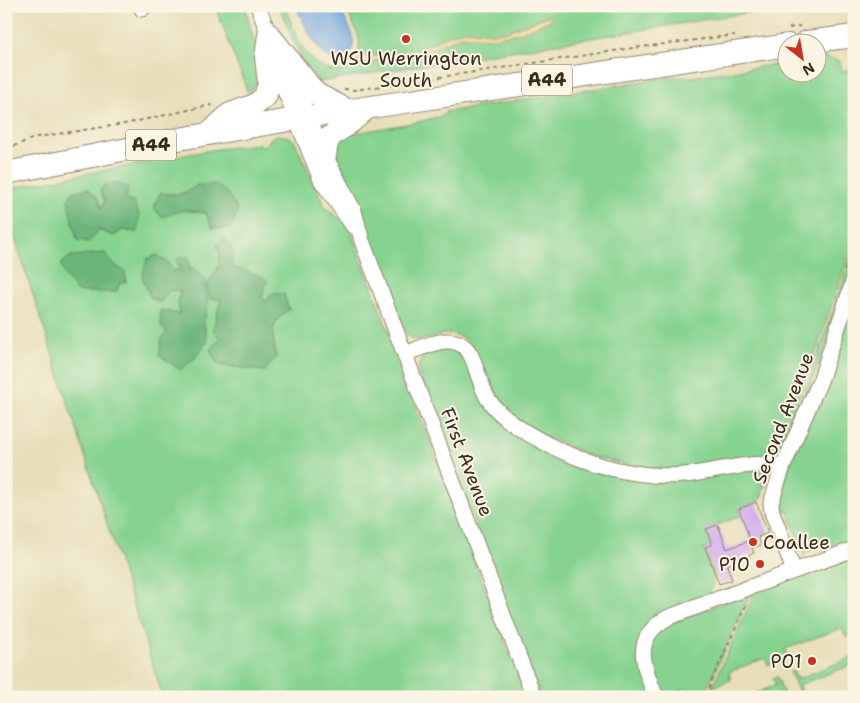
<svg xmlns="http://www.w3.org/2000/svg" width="860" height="703" viewBox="0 0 860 703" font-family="'Shantell Sans',sans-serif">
<rect width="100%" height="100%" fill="#fcf5e5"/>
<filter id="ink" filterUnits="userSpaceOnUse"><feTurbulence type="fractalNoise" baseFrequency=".02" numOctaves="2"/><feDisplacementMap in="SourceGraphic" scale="10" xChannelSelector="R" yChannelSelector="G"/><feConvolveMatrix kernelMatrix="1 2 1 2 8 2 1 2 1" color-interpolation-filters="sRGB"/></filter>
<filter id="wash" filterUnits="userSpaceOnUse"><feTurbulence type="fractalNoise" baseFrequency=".0096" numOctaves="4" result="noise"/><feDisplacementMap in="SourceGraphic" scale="20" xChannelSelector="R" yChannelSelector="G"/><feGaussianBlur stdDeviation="1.12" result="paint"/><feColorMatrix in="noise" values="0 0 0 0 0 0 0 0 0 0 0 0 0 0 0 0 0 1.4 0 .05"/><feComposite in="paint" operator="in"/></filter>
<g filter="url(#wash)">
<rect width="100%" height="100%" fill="#e7dfba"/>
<path fill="#86d390" stroke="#607e57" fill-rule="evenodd" d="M215,6H245L258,56L261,86L257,84L248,93Z
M279,6H286C292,32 307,70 338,71C347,71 353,67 358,61L364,63L420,54L461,36H505L522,32L548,16L505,32L491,33L470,30L441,38C431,51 373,60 359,55V39L357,32L345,6H789L319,82C298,56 291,37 279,6Z
M824,57L840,61L842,71L854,69V240L811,365L784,435L773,456L770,458L673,470L629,466L591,456L542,435L508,412L493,396L469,342C439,318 422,359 401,327L340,160L335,153L334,142L352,131L356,133L423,121L445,115V112L670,77H691L787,63L788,72H818V58Z
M277,135L290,137L295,142L325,207L345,223L351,232L526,697H163L6,211V189L211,150L257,144L265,146L271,138ZM197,185L206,213L183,210L163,216L160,193C175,195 185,195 197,185ZM105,201L138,232L122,230L114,236L99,230L77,240L74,223L69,210L100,209ZM105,253L113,264L125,272L126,282L120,283L116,292L99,291L95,255ZM221,255L233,256L230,266L280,315L272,329L276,357L265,371L218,365L210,349L220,339L213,329L221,299L207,285L217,270ZM181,268H190L198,272L208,302L204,322L207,342L162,338L168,333L160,311L179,314L178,300L181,290H170L173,272Z
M854,248V264L831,334L785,450L778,454L787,437L811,375Z
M854,293V545L830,554L821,546L805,553V558L787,510L778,513L777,501Z
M443,347L459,350L465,356L485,402L595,468L769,471L760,501L739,509L741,516L706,529L712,545L704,548L715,577L708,598L648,629L652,697H540L418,372C418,355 429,352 443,347Z
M854,553V634L846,637L842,628L785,649L788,657L768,665L765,658L729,672L731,680L712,687L756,589L821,570Z
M751,591L707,689L690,695L687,688L665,696H662L646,660L655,630Z
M854,657V664L799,685L801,692L799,693L790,672L793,671L797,679Z
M777,676L785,697H780L779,693L770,697H747L776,685L773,678Z"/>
<path fill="#6cb57a" stroke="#54704c" d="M117,182L128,188L126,200L134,202L139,215L138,232L122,230L114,236L99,230L89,242L77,240C74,226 69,213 68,199L73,192L88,188L98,198L101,208L105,201L100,191L105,184Z
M216,184L228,194L238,211L231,229L212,228L206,213L183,210L162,217L154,208L160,193L177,195L190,191L197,185Z
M224,238C234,249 234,252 231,266L257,275L267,280L262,297L267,302L271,294H284L289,310C268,323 273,336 276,357L265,371L218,365L210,349L220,339L213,329L221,300L210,298L207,285C217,270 224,262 217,245Z
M105,253L113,264L125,272L126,282L120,283L116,292H77L65,276L61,264L71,256Z
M157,255L169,264L174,272L180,268L176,260L180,256L189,257L190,268L198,272L205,280L208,302L204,322L207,342L195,358L180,370L159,355L162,338L167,333L161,326L160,310L179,314L178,300L181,291L170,290L160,303L151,298L142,278L147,259Z"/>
<path fill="#eeda9e" stroke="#94825e" d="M548,16L552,17L553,19L522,32L493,38L461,36L420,54L364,63L358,61L359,55C373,60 431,51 441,38L464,30L491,33L505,32Z"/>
<path fill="#6ea5dc" stroke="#54687d" d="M296,6H338C348,26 361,38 348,59C344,60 340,61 336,61C318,57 303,22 296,6Z"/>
<g id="blocks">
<path fill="#cfa6ed" d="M756,502L768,533L758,537L761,545L753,548L739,509Z
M718,525L727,549L749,541L754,553L727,565L732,580L719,584L705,547L712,545L706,529Z"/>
</g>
</g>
<g filter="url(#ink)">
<use href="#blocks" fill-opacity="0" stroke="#91846c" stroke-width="1"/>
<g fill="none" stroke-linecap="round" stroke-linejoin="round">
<g stroke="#91846c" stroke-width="17">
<path id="minor" d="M141,6L142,9
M258,6L286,80L296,89L325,156L354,211L362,241L534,697
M286,80L285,91L321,180L353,226
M405,354C429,345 460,327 473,360C478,373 481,387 488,399C501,419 525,432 545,443C587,465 638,479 685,475C718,472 749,460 783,466
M794,571L772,512L771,503L783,466L820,381L854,279
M656,697C643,665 631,637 669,617L854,549"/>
</g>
<g stroke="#91846c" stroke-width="24">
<path id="highway" d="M269,35L316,94L347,110
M807,42L854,36
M209,134L230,114L255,105L265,97L269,84L266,57L269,35
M325,156C327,138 329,136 344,127C352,122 360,114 367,108
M6,173L173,140L324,114L788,45"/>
</g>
<path stroke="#91846c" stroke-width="2" stroke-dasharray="4 4" stroke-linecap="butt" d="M789,28L800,26
M344,89L355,90L633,48L735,35
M6,149L37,137L124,124L216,104
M844,271L854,244
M708,697L710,684L748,601"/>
<use href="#minor" stroke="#fff" stroke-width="15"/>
<use href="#highway" stroke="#fff" stroke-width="22"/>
</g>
</g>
<g fill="#c8321e" stroke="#fcf5e5" stroke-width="2">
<circle cx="406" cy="39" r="5"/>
<circle cx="753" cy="542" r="5"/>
<circle cx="760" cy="564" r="5"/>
<circle cx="812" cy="661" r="5"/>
</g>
<g text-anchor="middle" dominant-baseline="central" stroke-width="4" stroke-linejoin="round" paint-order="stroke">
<g fill="#fcf5e5" stroke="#75675a" stroke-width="1">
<rect x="522" y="64.5" width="50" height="31" rx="4"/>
<rect x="126" y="129.5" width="50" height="31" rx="4"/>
</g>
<g font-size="18" font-weight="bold" fill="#3b2a1e">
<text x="547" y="80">A44</text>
<text x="151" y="145">A44</text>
</g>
<g font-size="19" fill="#3b2a1e" stroke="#fcf5e5" text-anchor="end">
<text x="406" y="58" text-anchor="middle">WSU Werrington<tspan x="406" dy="22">South</tspan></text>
<text x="763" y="542" text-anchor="start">Coallee</text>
<text x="750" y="564">P10</text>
<text x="802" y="661">P01</text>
</g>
<g font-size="19" fill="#3b2a1e" stroke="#fcf5e5">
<text transform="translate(783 418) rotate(-69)">Second Avenue</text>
<text transform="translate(467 462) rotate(69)">First Avenue</text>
</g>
</g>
<rect width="860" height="703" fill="none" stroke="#fcf5e5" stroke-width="25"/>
<g transform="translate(802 58) rotate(149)"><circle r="24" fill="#fcf5e5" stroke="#afa495"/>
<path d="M0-4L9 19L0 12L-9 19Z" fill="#c8321e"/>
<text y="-8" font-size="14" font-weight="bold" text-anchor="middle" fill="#3b2a1e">N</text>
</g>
</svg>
